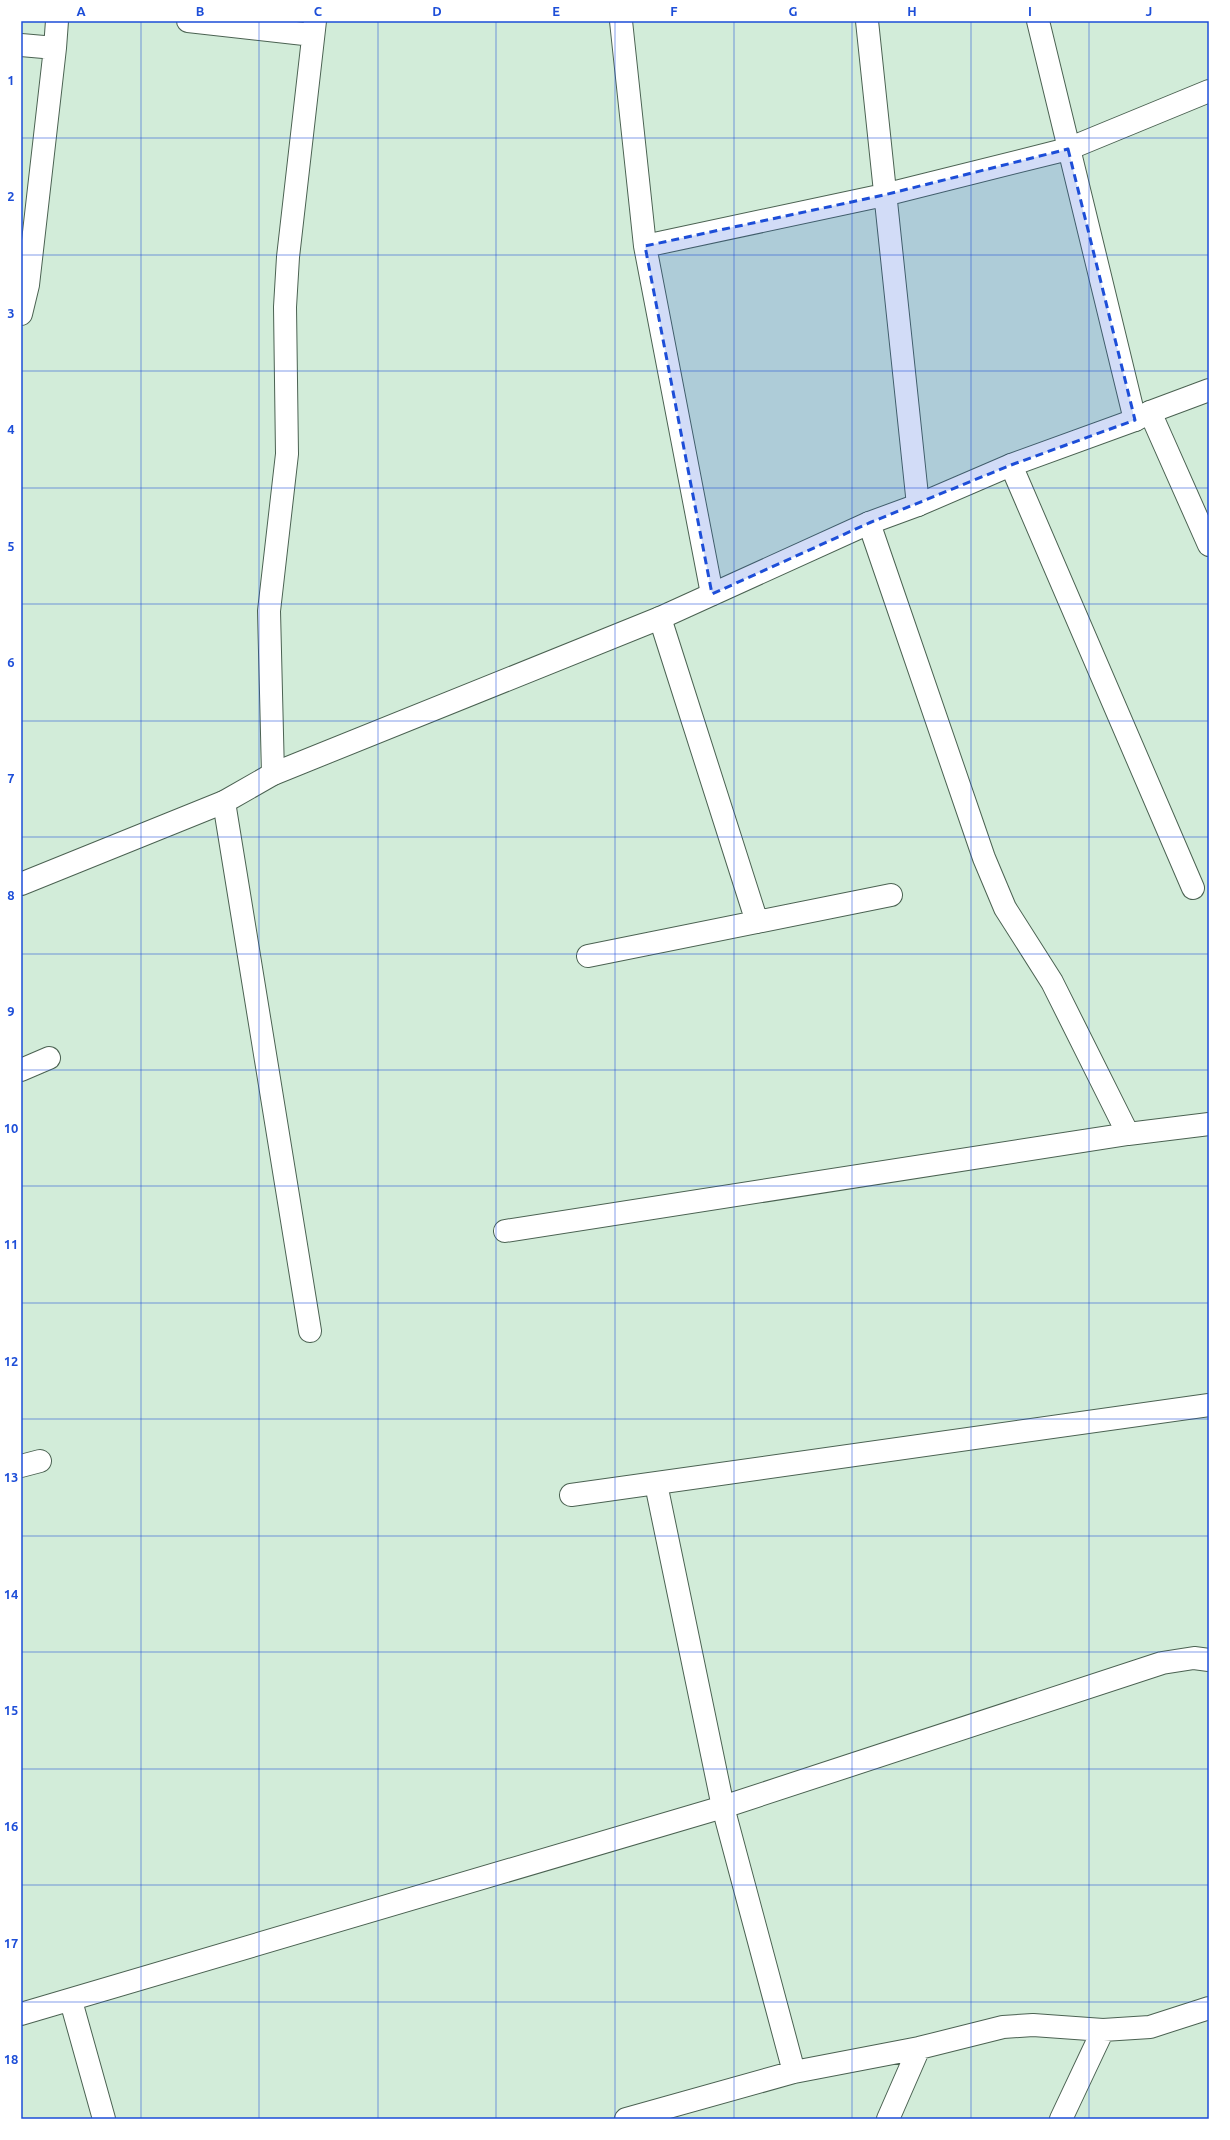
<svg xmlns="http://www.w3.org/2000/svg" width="1230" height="2140" viewBox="0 0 1230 2140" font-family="Ubuntu,sans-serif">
<rect width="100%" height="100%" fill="#d2ecd9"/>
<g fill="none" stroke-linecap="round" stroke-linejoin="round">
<g stroke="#4b6252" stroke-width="24">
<path id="minor" d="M188,21L313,35
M621,21L645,246L712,594
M867,21L918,505
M1038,21L1135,420
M21,45L55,48L57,21
M645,246L884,195L1068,149L1209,91
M21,314L28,285L55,48
M1150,412L1209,545
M1011,465L1193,888
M869,523L984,858L1005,908L1052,982L1128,1134
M660,618L757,922
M273,774L269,611L287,454L285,307L288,257L315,21
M224,802L310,1331
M588,956L891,895
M21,1070L49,1058
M505,1231L1128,1134L1209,1124
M21,1466L40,1461
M656,1484L723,1807L794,2072
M571,1495L1209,1405
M71,2001L104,2119
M21,2014L723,1807L1162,1663L1194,1658L1209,1660
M626,2119L794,2072L919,2048L1003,2027L1033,2025L1103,2030L1150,2027L1209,2008
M888,2119L919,2048
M1061,2119L1103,2030"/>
</g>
<g stroke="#4b6252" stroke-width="24">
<path id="tertiary" d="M21,884L224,802L273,774L660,618L869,523L918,505L1011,465L1135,420L1150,412L1209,390"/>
</g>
<use href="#minor" stroke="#fff" stroke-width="22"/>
<use href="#tertiary" stroke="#fff" stroke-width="22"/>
</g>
<path fill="#1d4ed8" fill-opacity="0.2" stroke="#1d4ed8" stroke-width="3" stroke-dasharray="8 5" stroke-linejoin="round" d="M1068,149L1135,420L1011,465L869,523L712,594L645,246L884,195Z"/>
<path fill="none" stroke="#1d4ed8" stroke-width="1" stroke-opacity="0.55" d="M141,21V2119M259,21V2119M378,21V2119M496,21V2119M615,21V2119M734,21V2119M852,21V2119M971,21V2119M1089,21V2119M21,138H1209M21,255H1209M21,371H1209M21,488H1209M21,604H1209M21,721H1209M21,837H1209M21,954H1209M21,1070H1209M21,1186H1209M21,1303H1209M21,1419H1209M21,1536H1209M21,1652H1209M21,1769H1209M21,1885H1209M21,2002H1209"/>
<rect width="1230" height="2140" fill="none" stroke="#ffffff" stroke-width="44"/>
<rect x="22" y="22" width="1186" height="2096" fill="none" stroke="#1d4ed8" stroke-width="1.5"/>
<g font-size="13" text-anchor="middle" font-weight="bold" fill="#1d4ed8">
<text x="81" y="16">A</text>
<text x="200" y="16">B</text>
<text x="318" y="16">C</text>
<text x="437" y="16">D</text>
<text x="556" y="16">E</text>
<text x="674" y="16">F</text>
<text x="793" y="16">G</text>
<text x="912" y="16">H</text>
<text x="1030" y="16">I</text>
<text x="1149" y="16">J</text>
<text x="11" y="85">1</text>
<text x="11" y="201">2</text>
<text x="11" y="318">3</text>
<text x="11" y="434">4</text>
<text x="11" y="551">5</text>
<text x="11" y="667">6</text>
<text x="11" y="783">7</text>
<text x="11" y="900">8</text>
<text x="11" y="1016">9</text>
<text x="11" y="1133">10</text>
<text x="11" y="1249">11</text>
<text x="11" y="1366">12</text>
<text x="11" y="1482">13</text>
<text x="11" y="1599">14</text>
<text x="11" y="1715">15</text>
<text x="11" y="1831">16</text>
<text x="11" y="1948">17</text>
<text x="11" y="2064">18</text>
</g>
</svg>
